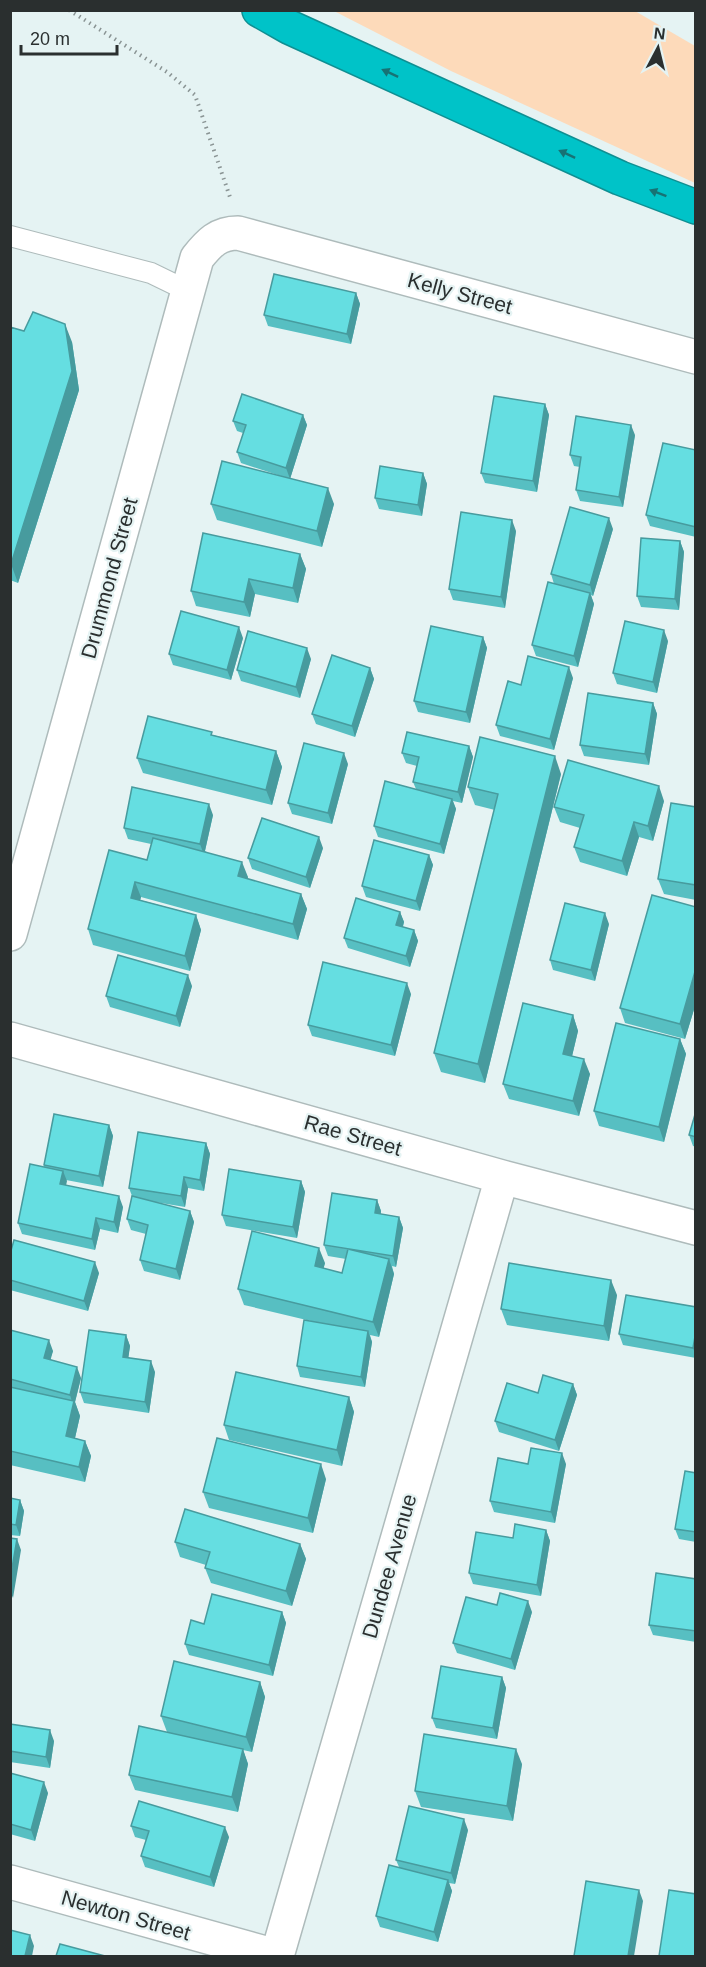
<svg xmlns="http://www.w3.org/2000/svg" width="706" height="1967" viewBox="0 0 706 1967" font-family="Helvetica,sans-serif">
<rect width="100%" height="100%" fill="#e5f3f3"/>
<path fill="#fddaba" d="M334,11H635L695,46V183L451,71Z"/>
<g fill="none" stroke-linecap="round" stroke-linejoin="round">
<g stroke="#aebbbb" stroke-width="22">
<path id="service" d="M10,236L151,273L188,291"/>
</g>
<g stroke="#aebbbb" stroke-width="36">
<path id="minor" d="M10,934L197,258C209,243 218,233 238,233L696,357
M10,1039L502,1177L696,1228
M10,1882L276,1956
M277,1956L502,1177"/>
</g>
<g stroke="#0f8f92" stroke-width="36">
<path id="motorway" d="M259,10L289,27L620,178L696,207"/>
</g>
<path stroke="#8a9494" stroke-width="4" stroke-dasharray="1.5 4.5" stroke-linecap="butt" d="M69,10L167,72L195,95L231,200"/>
<use href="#service" stroke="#fff" stroke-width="20"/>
<use href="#minor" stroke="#fff" stroke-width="33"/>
<use href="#motorway" stroke="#00c3c8" stroke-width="33"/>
</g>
<path fill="#57bfc2" d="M356,293L360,304L351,344L268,326L264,315Z
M10,327L24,331L72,342L79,390L18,583L10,580Z
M545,404L549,415L537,492L485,483L481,473Z
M303,415L307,425L290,479L334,504L322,547L217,520L211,504L287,478L241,463L237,452L243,433L237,431L233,421Z
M635,435L623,507L580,501L576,490L580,467L574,466L570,455Z
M696,450V537L650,526L646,515Z
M423,473L427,484L422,516L379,509L375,498Z
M613,529L593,596L591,595L594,604L578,667L536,656L532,645L554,584L551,574Z
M516,531L505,608L453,600L449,589Z
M680,541L684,552L679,610L641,607L637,596Z
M300,554L306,569L298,603L255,594L250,617L196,606L191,591Z
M483,637L487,648L470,723L418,712L414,701Z
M243,638L231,680L173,665L169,654Z
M668,641L657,693L617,684L613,673Z
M311,659L300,698L241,681L237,670Z
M370,668L374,679L355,737L316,724L312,714Z
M573,678L554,750L500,736L496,725L521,685Z
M653,703L657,714L649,765L584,756L580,745Z
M213,735L276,751L282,767L272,805L143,773L137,758Z
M469,746L473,757L462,803L453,801L456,809L444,854L378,837L374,826L416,789L413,782L417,766L406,763L402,753Z
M348,764L332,824L292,814L288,803Z
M561,774L485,1083L441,1072L434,1053L495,810L475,805L468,787Z
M664,801L653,841L639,837L627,876L580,862L574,847L580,828L560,822L554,807Z
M696,807V900L664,894L658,879Z
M213,815L205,851L248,877L247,879L301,894L307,909L298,940L141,897L140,900L196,915L201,930L190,971L93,945L88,929L147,860L151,844L128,839L124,828Z
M323,848L310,888L252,869L248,858Z
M429,855L433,865L420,911L366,897L362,886Z
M696,907V1003L685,1039L625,1023L620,1008Z
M400,912L404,922L403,927L414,930L418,941L410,967L348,948L344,938Z
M609,924L595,981L553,970L550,960Z
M192,986L180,1027L110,1007L106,996Z
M411,994L395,1056L312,1036L308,1025Z
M573,1015L578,1031L572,1056L590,1074L579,1116L509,1099L503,1084Z
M680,1039L686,1054L664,1142L599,1126L594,1111Z
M696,1111V1147L693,1146L689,1135Z
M109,1125L113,1136L103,1187L66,1180V1185L123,1207L118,1233L100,1229L95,1250L22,1234L18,1223L44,1167V1165Z
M206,1143L210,1154L204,1191L188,1188L185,1207L155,1202L190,1211L194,1222L180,1280L144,1271L140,1260L146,1234L131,1230L127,1219L132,1196L129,1188Z
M301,1181L305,1192L297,1238L226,1226L222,1215Z
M377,1200L381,1211V1214L399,1217L403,1228L396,1267L392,1266L394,1274L379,1337L370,1335L372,1342L365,1387L300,1377L297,1366L315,1322L244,1305L238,1289L325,1263L323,1269L342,1273L346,1259L328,1256L324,1245Z
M10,1254L99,1273L88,1311L10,1290Z
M617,1295L609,1341L507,1325L501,1309Z
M696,1307V1358L623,1345L619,1334Z
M10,1330L53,1351L50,1359L81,1378L75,1402L80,1416L75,1438L85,1441L91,1456L85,1482L10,1465Z
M126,1335L130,1346L128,1358L155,1372L149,1413L84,1403L80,1392Z
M573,1384L577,1395L559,1451L499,1432L495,1421L538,1393Z
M349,1397L354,1412L342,1466L229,1440L224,1425Z
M528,1464H566L555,1523L494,1512L490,1501Z
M696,1473V1542L679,1539L675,1529Z
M326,1479L313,1533L209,1508L203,1492Z
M10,1498L20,1500L24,1511L20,1536L10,1535Z
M546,1530L550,1541L541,1596L473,1584L469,1573Z
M175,1542L300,1544L306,1559L292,1606L211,1583L205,1568L206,1565L180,1557Z
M696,1579V1642L653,1635L649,1625Z
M282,1612L286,1623L273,1676L189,1655L185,1644L204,1624Z
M532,1612L515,1670L457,1653L453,1643Z
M502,1677L506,1688L497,1739L436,1728L432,1718Z
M260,1682L265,1697L252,1752L243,1750L248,1764L238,1812L135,1790L129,1775L167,1732L161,1716Z
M10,1724L54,1741L50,1768L10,1762Z
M522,1764L513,1821L421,1807L415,1791Z
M10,1773L48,1793L35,1841L10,1834Z
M131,1826L229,1837L214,1887L145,1867L141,1856L146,1840L135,1837Z
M468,1830L455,1884L449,1883L452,1891L438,1942L380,1927L376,1916L399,1867L396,1860Z"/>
<path fill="#479b9e" d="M356,293L360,304L351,344L347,334Z
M65,324L72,342L79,390L18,583L11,564Z
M545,404L549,415L537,492L533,481Z
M303,415L307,425L290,479L286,468Z
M631,425L635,435L623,507L619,497Z
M423,473L427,484L422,516L418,505Z
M328,488L334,504L322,547L317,531Z
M609,518L613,529L593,596L590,585Z
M512,520L516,531L505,608L501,597Z
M680,541L684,552L679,610L675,599Z
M300,554L306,569L298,603L293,588Z
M249,579L255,594L250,617L244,602Z
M590,593L594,604L578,667L574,656Z
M239,627L243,638L231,680L227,670Z
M664,630L668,641L657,693L653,682Z
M483,637L487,648L470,723L466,712Z
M307,648L311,659L300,698L296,687Z
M569,667L573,678L554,750L550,739Z
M370,668L374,679L355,737L352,726Z
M653,703L657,714L649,765L645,754Z
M469,746L473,757L462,803L458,792Z
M276,751L282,767L272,805L266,790Z
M344,753L348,764L332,824L328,813Z
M555,756L561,774L485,1083L478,1064Z
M659,786L664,801L653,841L648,826Z
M452,799L456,809L444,854L440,844Z
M209,804L213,815L204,855L200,844Z
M634,822L639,837L627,876L622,861Z
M319,837L323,848L310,888L306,877Z
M429,855L433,865L420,911L416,901Z
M242,862L248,877L244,891L238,876Z
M135,882L141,897L137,913L131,898Z
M301,894L307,909L298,940L293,924Z
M400,912L404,922L400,935L396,925Z
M605,913L609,924L595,981L591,970Z
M196,915L201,930L190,971L185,956Z
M414,930L418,941L410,967L406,956Z
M696,968V1003L685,1039L680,1024Z
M188,975L192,986L180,1027L176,1016Z
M407,983L411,994L395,1056L391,1045Z
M573,1015L578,1031L569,1069L563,1054Z
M680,1039L686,1054L664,1142L659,1127Z
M584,1059L590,1074L579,1116L573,1101Z
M109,1125L113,1136L103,1187L99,1176Z
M206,1143L210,1154L204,1191L200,1180Z
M63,1171L67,1181L64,1195L60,1184Z
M184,1177L188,1188L185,1207L181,1196Z
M301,1181L305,1192L297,1238L293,1227Z
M119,1196L123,1207L118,1233L114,1222Z
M377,1200L381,1211L379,1224L375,1213Z
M190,1211L194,1222L180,1280L176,1269Z
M399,1217L403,1228L396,1267L393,1256Z
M96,1218L100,1229L95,1250L92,1239Z
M319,1248L325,1263L320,1282L315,1266Z
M389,1259L394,1274L379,1337L373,1322Z
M95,1262L99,1273L88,1311L84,1301Z
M611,1280L617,1295L609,1341L604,1326Z
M368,1331L372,1342L365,1387L361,1377Z
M696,1331V1356L693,1348Z
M126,1335L130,1346L127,1368L123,1357Z
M49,1340L53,1351L48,1369L44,1358Z
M151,1361L155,1372L149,1413L145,1402Z
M77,1367L81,1378L75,1402L80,1416L72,1451L66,1436L73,1405L70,1395Z
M573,1384L577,1395L559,1451L555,1440Z
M349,1397L354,1412L342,1466L337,1450Z
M85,1441L91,1456L85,1482L79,1467Z
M562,1453L566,1464L555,1523L551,1512Z
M321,1464L326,1479L313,1533L308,1518Z
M20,1500L24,1511L20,1536L16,1525Z
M546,1530L550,1541L541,1596L537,1585Z
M17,1539L21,1550L13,1598L10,1591V1580Z
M300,1544L306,1559L292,1606L286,1591Z
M528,1601L532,1612L515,1670L511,1659Z
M282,1612L286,1623L273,1676L269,1665Z
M502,1677L506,1688L497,1739L493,1728Z
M260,1682L265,1697L252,1752L246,1737Z
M50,1730L54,1741L50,1768L46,1757Z
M243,1749L248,1764L238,1812L232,1797Z
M516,1749L522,1764L513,1821L507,1806Z
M44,1782L48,1793L35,1841L31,1830Z
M464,1819L468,1830L455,1884L451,1873Z
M225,1827L229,1837L214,1887L210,1877Z
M448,1880L452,1891L438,1942L434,1932Z
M639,1890L643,1901L634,1956H628Z
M30,1935L34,1946L32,1956H25Z"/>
<path fill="#65dee1" stroke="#479b9e" stroke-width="1.5" d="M274,274L356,293L347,334L264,315Z
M33,312L65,324L72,371L11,564L10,327L24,331Z
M242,394L303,415L286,468L237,452L246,425L233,421Z
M494,396L545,404L533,481L481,473Z
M576,416L631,425L619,497L576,490L581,457L570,455Z
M663,443L696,450V527L646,515Z
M222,461L328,488L317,531L211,504Z
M380,466L423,473L418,505L375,498Z
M570,507L609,518L590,585L551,574Z
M461,512L512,520L501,597L449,589Z
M203,533L300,554L293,588L249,579L244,602L191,591Z
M641,538L680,541L675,599L637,596Z
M548,582L590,593L574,656L532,645Z
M181,611L239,627L227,670L169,654Z
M625,621L664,630L653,682L613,673Z
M431,626L483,637L466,712L414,701Z
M248,631L307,648L296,687L237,670Z
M332,655L370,668L352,726L312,714Z
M528,656L569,667L550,739L496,725L508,681L521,685Z
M588,693L653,703L645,754L580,745Z
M148,716L212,732L211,735L276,751L266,790L137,758Z
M407,732L469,746L458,792L413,782L419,757L402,753Z
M480,737L555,756L478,1064L434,1053L498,794L468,787Z
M304,743L344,753L328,813L288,803Z
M568,760L659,786L648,826L634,822L622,861L574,847L584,815L554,807Z
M385,781L452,799L440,844L374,826Z
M132,787L209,804L200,844L124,828Z
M671,803L696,807V885L658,879Z
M262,818L319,837L306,877L248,858Z
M153,838L242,862L238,876L301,894L293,924L135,882L131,898L196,915L185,956L88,929L109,850L147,860Z
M374,840L429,855L416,901L362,886Z
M652,895L696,907V968L680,1024L620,1008Z
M356,898L400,912L396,925L414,930L406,956L344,938Z
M565,903L605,913L591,970L550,960Z
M118,955L188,975L176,1016L106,996Z
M323,962L407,983L391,1045L308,1025Z
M523,1003L573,1015L563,1054L584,1059L573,1101L503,1084Z
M616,1023L680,1039L659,1127L594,1111Z
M696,1111V1137L689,1135Z
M54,1114L109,1125L99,1176L44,1165Z
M138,1132L206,1143L200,1180L184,1177L181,1196L129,1188Z
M30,1164L63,1171L60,1184L119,1196L114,1222L96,1218L92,1239L18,1223Z
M229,1169L301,1181L293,1227L222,1215Z
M332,1193L377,1200L375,1213L399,1217L393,1256L324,1245Z
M132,1196L190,1211L176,1269L140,1260L148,1225L127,1219Z
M252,1231L319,1248L315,1266L342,1273L348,1249L389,1259L373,1322L238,1289Z
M14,1240L95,1262L84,1301L10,1280V1254Z
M509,1263L611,1280L604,1326L501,1309Z
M626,1295L696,1307V1331L693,1348L619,1334Z
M304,1320L368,1331L361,1377L297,1366Z
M10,1330L49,1340L44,1358L77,1367L70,1395L10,1379Z
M89,1330L126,1335L123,1357L151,1361L145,1402L80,1392Z
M236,1372L349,1397L337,1450L224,1425Z
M543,1375L573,1384L555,1440L495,1421L507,1383L538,1393Z
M10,1387L74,1401L66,1436L85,1441L79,1467L10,1451Z
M217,1438L321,1464L308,1518L203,1492Z
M531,1448L562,1453L551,1512L490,1501L498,1458L528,1464Z
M685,1471L696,1473V1532L675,1529Z
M10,1498L20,1500L16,1525L10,1524Z
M185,1509L300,1544L286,1591L205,1568L210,1552L175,1542Z
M515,1524L546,1530L537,1585L469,1573L476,1532L513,1538Z
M10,1538L17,1539L10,1580Z
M656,1573L696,1579V1631L649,1625Z
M500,1593L528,1601L511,1659L453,1643L466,1597L497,1605Z
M212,1594L282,1612L269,1665L185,1644L191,1620L204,1624Z
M174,1661L260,1682L246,1737L161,1716Z
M441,1666L502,1677L493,1728L432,1718Z
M10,1724L50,1730L46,1757L10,1751Z
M139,1726L243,1749L232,1797L129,1775Z
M424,1734L516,1749L507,1806L415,1791Z
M10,1773L44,1782L31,1830L10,1824Z
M139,1801L225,1827L210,1877L141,1856L149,1831L131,1826Z
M409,1806L464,1819L451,1873L396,1860Z
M389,1865L448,1880L434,1932L376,1916Z
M586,1881L639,1890L628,1956H574Z
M669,1890L696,1894V1956H659Z
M10,1930L30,1935L25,1956H10Z
M60,1944L105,1956H56Z"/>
<defs><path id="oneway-solid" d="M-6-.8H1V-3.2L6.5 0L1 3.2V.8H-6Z" transform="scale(1.5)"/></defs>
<g fill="#177274">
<use href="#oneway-solid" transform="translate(390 73) rotate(-155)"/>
<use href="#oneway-solid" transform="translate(567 154) rotate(-155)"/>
<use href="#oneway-solid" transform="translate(658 193) rotate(-159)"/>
</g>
<g text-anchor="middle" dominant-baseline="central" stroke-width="4.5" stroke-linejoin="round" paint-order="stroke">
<g font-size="21" fill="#2a2f2f" stroke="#e5f3f3">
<text transform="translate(460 293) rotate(15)">Kelly Street</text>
<text transform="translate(109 578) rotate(-75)">Drummond Street</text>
<text transform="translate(353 1135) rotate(16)">Rae Street</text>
<text transform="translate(389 1566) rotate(-74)">Dundee Avenue</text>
<text transform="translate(126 1915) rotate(16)">Newton Street</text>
</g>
</g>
<rect width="706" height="1967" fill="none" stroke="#2a2f2f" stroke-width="24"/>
<g transform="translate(658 48) rotate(7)" stroke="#e5f3f3" stroke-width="4.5" paint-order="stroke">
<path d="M0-4.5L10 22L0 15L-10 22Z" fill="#2a2f2f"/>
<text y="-9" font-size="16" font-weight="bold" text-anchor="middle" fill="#2a2f2f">N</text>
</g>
<path d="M21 45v9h96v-9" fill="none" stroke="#2a2f2f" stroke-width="3"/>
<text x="30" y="45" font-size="18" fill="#2a2f2f" stroke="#e5f3f3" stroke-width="4.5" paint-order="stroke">20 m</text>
</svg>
